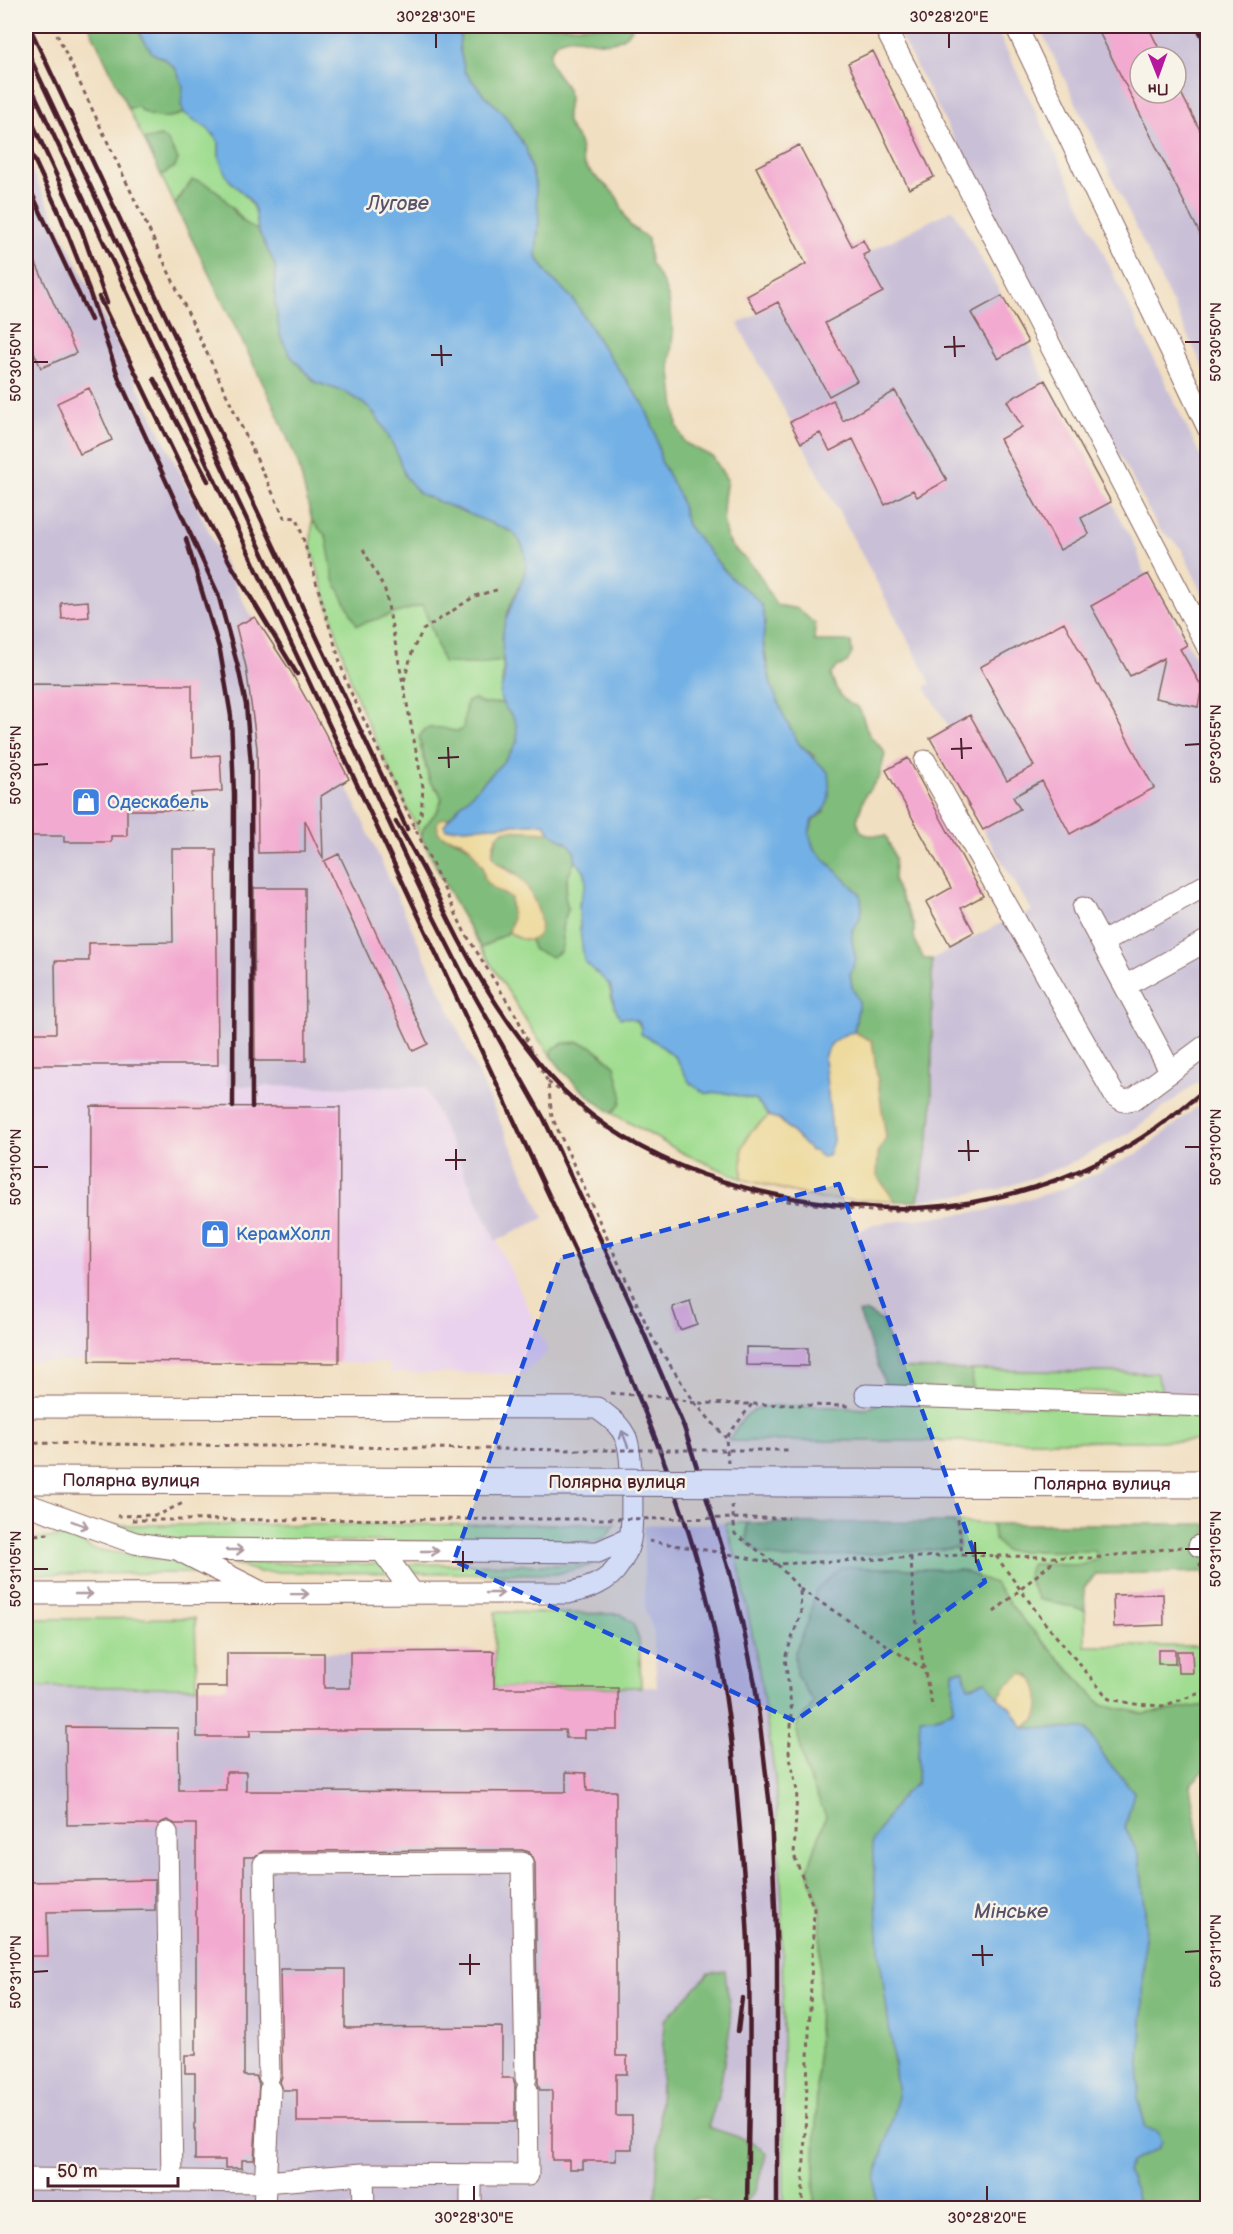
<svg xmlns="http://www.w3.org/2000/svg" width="1233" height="2234" viewBox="0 0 1233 2234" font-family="'Balsamiq Sans',sans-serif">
<rect width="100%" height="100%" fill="#f7f3e8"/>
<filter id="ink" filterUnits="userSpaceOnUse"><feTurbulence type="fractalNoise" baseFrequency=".0167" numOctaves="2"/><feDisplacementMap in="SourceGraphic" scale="12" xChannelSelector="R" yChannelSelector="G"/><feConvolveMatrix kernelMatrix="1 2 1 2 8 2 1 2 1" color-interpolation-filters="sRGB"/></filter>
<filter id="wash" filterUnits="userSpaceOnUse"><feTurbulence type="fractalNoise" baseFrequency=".008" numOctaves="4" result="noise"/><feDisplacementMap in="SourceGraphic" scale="24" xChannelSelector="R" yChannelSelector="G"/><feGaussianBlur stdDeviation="1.35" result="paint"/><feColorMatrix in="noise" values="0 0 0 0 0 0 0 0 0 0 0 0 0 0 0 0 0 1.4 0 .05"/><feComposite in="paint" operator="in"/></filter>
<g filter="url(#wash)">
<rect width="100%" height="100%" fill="#f1dfc1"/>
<path fill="#e9d2ed" d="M26,1065L227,1066L228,1086L425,1087L548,1351L524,1374L390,1373L389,1363L90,1361L26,1362Z"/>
<path fill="#c9bfd7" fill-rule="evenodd" d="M895,26H995L1207,470V603L1181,548L1158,528Z
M1039,26H1207V375ZM1140,57H1176V93H1140Z
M26,159L249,613L324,736L544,1218L496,1241L425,1087L227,1086L226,1066L26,1065Z
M953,209L1028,342L1045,380L1137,549L1143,572L1148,574L1207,677V690L1204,692L1202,707L1208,709L1207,1075L1129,1133L1065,1166L1001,1189L918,1201L932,1116V959L1001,923L1032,911L983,830L930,738L949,727L925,687L931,683L738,324L869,252Z
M1207,1099V1395L1163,1393L1155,1373L897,1368L855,1233L874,1224L985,1211L1062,1189L1139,1153Z
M725,1523L739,1565L759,1670L775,1777L782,1902L784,2208H739L756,2190L753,2142L708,2127L719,2093L731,2021L725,1971L664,2021L655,2208H26V1687H227V1653L494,1651L495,1688L657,1687L653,1629L645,1610L643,1525Z"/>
<path fill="#a0dd91" stroke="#757e5e" stroke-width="1.5" d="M138,107C150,120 169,119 184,113L208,129L219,143V156L255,210L258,230L249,227L232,207L182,192L175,205L161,175L175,167L178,159L167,140L160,136L144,140L128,108Z
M312,521L326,536L331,557L423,605L463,664L503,661C504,675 499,692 503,703L484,704L474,699L467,702C463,712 466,720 463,730L420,746C424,756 425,768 429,779C434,790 447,792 439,808C432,820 426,820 421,837L368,724L353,688L311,548Z
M575,860L585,872L586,883L579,904L580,930L594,972C618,984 605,994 617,1008C626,1018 642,1019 642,1034L656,1042L676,1058L690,1083L705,1093H726L756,1100L769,1116C737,1139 745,1144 742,1179L683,1153L612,1113L620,1105L615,1066L600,1052L564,1043L552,1049L551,1055L534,1033L481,948L509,932L518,938L530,940L534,950L563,944L562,927L568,909L565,896L567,879Z
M972,1370L1156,1373L1163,1393L972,1389Z
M881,1403L1207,1410V1441H729C735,1429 744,1415 756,1409C771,1402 845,1408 866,1409Z
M953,1522L992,1524L995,1540L1005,1551H1094L1099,1559L1082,1565L1032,1564L1038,1599L1085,1610V1646H1200L1207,1648V1705L1144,1714L1101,1704L1023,1620L994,1584L960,1570L842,1567L816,1590L808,1622L795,1652L796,1675L814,1702L805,1769L826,1816L808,1869L821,1913L814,2208H784L782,1902L775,1777L759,1670L739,1565L725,1523H747L748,1544L785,1559L959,1548V1534Z
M615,1524L605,1538L590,1542L179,1541L149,1536L113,1525Z
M71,1537L92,1549L195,1564L209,1573L26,1574V1539Z
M231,1563L592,1565L555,1574L259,1572Z
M495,1612L621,1614L633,1624L639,1639L641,1687L494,1688Z
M195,1618L197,1687H26V1619Z"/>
<path fill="#80bc7b" stroke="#656e53" stroke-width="1.5" d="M89,26H140C137,37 147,41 152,53C167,60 182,69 183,88C183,98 180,104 184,113C169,119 150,120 138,107L128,108Z
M462,26H631L632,29C606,62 571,21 553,47C542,63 560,74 566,87C573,99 565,110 567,122C569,129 576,135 579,142C582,149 580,156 584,164C591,176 607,184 616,196C622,205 623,216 630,225C635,230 643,234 648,239L650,262L664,285L669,299L673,334L670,363L677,426L685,443L713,457L727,480C723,500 719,528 731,545C738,554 748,560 755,569C765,581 766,592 777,605L798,609L815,624L814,641H847L851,642L852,653L846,664L837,667L831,675C836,689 841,703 857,706C864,715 864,725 869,734C874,743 881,744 885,754L879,778L865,795L857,820L860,830L867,835L886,836L895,858L894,882L914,925V937L918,948L924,959H932V1116L918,1201H895L877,1176L878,1153L886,1138L872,1041L854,1032L859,1001L852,987L850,973L856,959L852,942V930L859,920L862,908L860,894L814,849L809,834L813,820L824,812L814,756L799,744L784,717L771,685L763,640L765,621L752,594L735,582L723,569L687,525L680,498L661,461L655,432L644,405L602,346L573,299L549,276L536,256L539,219L535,184L526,148L503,113L483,94L465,72L459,46Z
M160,136L167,140L178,159L175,167L161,175L144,140Z
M192,180C229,185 230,222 258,230L275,265V301L280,335L290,355L315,382L345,392L369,407L383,426L396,451L405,476L420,494L513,532C541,564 520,578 509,609C503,627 503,643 503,661L478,664L443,663L423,605L357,625L334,580L326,536L312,521L298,463L273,404L175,205Z
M474,699L484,704L503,703C506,711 513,715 516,722C517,727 518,736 517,741C513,759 463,799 449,818H444L443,836C462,841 474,847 482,866C484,870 483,875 485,879C489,889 503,892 511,898L512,920L509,932L481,948L457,907L421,837L424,827L438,810L442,799L438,789L430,782L419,737L425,729C430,728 436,727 441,728C450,729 453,733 462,730C466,720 463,712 467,702Z
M506,830L550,832L570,845L575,853V860L567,879L565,896L568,909L562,927L563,944L560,952L552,957L534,950L530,940L537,936L516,873L496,861L492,853L498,835Z
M579,1042L591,1046L615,1066L622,1095L620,1105L612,1113C588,1097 567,1079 551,1055L552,1049L564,1043Z
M867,1312L882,1321L898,1368L972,1370V1389L886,1387L859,1313Z
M953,1522L959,1534V1548L785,1559L761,1554L747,1543V1523Z
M992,1524H1207V1572L1096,1574L1084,1588L1085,1610L1038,1599L1027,1577L1031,1564L1082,1565L1098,1559L1094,1551H1005L995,1540Z
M842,1567L960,1570L994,1583L1023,1620L1101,1704L1144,1714L1207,1705V1768L1190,1785L1201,1855L1208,1869L1207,2208H1139L1132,2179L1127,2173L1130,2162L1159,2148L1157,2132L1146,2128L1138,2100L1143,2004L1145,1906L1139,1856L1125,1828L1134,1792L1108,1762L1087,1729L1023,1728L1037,1718C1039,1702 1041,1689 1030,1676L1007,1685L998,1698L986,1681L968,1687L963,1670L953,1671V1711L933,1718H920L917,1783L901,1796L893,2062L899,2096L875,2179L876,2208H814L821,1913L808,1869L826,1816L805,1769L796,1727L814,1702L796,1675L795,1652L808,1622L816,1590Z
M725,1971L731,2021L719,2093L708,2127L753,2142L766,2154L756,2190L739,2208H718L707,2199H693L687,2208H655L664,2021L709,1973Z"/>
<path fill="#eeda9e" stroke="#9c7c64" stroke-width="1.5" d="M444,818H449L445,825L446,829L544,823L550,832L505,830L498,835C494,843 489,853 496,861C502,869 515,872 522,880C531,889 554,936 530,940C522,941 515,936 509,932L512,920L511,898L494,889L485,880L483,867L468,845L460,840L443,836L438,832L437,821Z
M854,1032L872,1041L886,1138L878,1153L877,1176L895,1201L821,1199L742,1179V1148L751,1131L769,1116L779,1119L811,1151L831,1146L833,1141L824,1059C826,1045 840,1034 854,1032Z
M1023,1673C1041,1680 1041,1702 1037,1718L1023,1728L1012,1709L998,1698L1007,1685Z"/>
<path fill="#72b0e5" stroke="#5e6888" stroke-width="1.5" d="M140,26H462L459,46L465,72L483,94L503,113L526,148L535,184L539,219L536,256L549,276L573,299L602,346L644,405L655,432L661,461L680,498L687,525L723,569L735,582L752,594L762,606L765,621L763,640L765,659L771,685L784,717L799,744L828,772C830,794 833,806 812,820L809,834L814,849L860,894L862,908L859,920L852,930V942L856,959L850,973L852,987L859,1001L854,1032C840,1034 826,1045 824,1059L833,1141L828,1156L822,1157L815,1151H811L779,1119L769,1116L756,1100L726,1093H705L690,1083L676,1058L656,1042L641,1034C643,1021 632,1016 620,1018L614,1005L610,985L584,961L580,930L579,904L586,883L585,872L575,860V853L570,845L550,832L544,823L446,829L444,825C466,794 499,774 517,742C517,735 518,725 514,719C509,711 501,706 500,696C500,690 503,683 504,677C505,662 500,646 503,631C510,593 544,567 513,532L420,494L405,476L396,451L383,426L369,407L345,392L315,382L290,355L280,335L275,301V265L258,230L255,210L249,199L229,180L223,169L219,156V143L214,136L208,129L184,113L181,105L183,86L176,69L165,59L152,53C147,41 137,37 140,26Z
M963,1670L968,1687L986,1681L998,1698L1012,1709L1023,1728L1087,1729L1108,1762L1134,1792L1125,1828L1139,1856L1145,1906L1143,2004L1138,2100L1146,2128L1157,2132L1162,2141L1159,2148L1130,2162L1127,2173L1132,2179L1139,2208H876L875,2179L898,2096L879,1949L872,1842L901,1796L917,1783L920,1718H933L953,1711V1671Z"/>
<g id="blocks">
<path fill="#f3aad0" d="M1096,26H1148L1163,57H1140V93H1181L1208,146V250Z
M873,51L934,177L909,189L848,63Z
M799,145L852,246L863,240L869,252L863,255L883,292L825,323L857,381L829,396L778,302L757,313L747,296L806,264L756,167Z
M26,241L76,353L41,368L26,334Z
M1002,296L1028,342L998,359L971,313Z
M1045,380L1111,502L1081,518L1089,534L1060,550L1000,439L1022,427L1007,401Z
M89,388L112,440L80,454L57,403Z
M895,391L947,480L917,497L913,490L885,505L853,439L830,451L820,433L801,443L790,422L833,400L843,421Z
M1148,574L1187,645L1180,649L1202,687L1198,707L1155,698L1164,658L1130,676L1091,606Z
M88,601L89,617L62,619L61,603Z
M255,617L291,672L324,731L349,779L321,796L323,859L305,820V852L258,853L257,748L246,667L236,626Z
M1064,622L1154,788L1070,834L1042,781L1013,797L1020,809L983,830L930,738L970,715L1007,781L1034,766L980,667Z
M26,684L192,685V757L220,755L222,791L191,793V810H127V836H111V842H64V836H26Z
M908,758L983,896L961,908L974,932L950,945L926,902L951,888L886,770Z
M172,849H216L218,1065H26V1033H56L55,961H89V943L173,942Z
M339,854L428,1044L413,1051L324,861Z
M254,888H305L306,1061H255Z
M91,1106L340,1107L339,1363L90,1361Z
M690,1301L697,1324L680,1330L672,1307Z
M746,1347L808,1348V1366L746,1365Z
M1163,1594L1164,1625L1114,1627L1113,1595Z
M1158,1650H1175V1664H1158Z
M494,1651V1688H618V1730H585V1738H566L565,1730H250V1737H197V1687H227V1653H324V1688H350V1652Z
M1177,1651H1192L1193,1673H1178Z
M66,1727L178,1728L179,1790H226V1772H246V1791L566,1792V1772L586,1773L587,1791H616V2056H627V2074H616V2116H632V2149H616V2161H583V2169H569V2160H552V2090H540L538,2083L535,1863L529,1852L522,1850L264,1851L253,1857H244V2076H256L259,2084L254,2160H242V2168H225V2160H195V2073H185V2055H196V1824H175L167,1820L158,1824L67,1825Z
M155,1880V1910L47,1912L48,1956H26V1882Z
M280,1969H345V2028L502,2027V2078H513L515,2085V2122H297V2090H283L280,2082L282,2076Z"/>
</g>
</g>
<g filter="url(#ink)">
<use href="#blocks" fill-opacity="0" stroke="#846260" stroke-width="1.5"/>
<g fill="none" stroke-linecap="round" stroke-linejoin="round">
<g stroke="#846260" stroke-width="23">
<path id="minor" d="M884,26L1208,648
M1016,26L1208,428
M925,761L1115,1096L1124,1101L1134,1099L1208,1044
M1083,908L1171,1072
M1103,942L1208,884
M1125,986L1208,940
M866,1395L1208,1406
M26,1407L597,1408C609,1417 620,1424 626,1438C633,1454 633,1522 630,1540C628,1549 624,1558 619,1565C608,1583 587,1589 568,1593L26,1594
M26,1504L135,1543L176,1549L598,1552L630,1538
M1199,1546H1208
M382,1551L412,1592
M182,1552L261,1592
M167,1833L172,2181
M269,2076L264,1864L522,1863L526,2078
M363,2174L364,2208
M471,2175V2208
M26,2179L264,2182L363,2174L528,2175L527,2090
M264,2208L270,2090"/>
</g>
<g stroke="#846260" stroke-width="29">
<g id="major">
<path id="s1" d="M26,1480L579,1482"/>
<path id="s2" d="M787,1483L1208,1484"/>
</g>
</g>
<path stroke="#846260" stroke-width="3" stroke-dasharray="4.5 4.5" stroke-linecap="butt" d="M53,26L284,517L297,518L346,682L464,931L518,1019L532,1053L548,1082L552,1117L653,1339L695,1403L726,1438
M363,549L385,590L423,787L421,815L414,828
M404,681L413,649L423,630L475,596L500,589
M548,1082L566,1095L596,1122L674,1166L737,1188L787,1201L871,1211L934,1210L989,1200L1072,1177L1113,1158L1181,1112L1208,1090
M610,1393L672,1398L695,1403L851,1406
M26,1443L576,1450
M728,1463L726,1438L752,1404
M732,1505L735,1534L777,1564L800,1589L801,1613L785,1658L792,1713L789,1753L797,1791L794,1855L814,1909L802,2208
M117,1516L158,1515L183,1503
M958,1519L962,1555
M132,1520L581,1519
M26,1535L51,1534
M649,1541L724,1553L777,1564L962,1555L1093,1558L1182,1547
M996,1556L1044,1622L1109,1699L1135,1704L1163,1706L1206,1691
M911,1557C913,1609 921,1659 933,1709
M1200,1563L1206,1601V1691
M800,1589L923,1669
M994,1612L1057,1558"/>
<use href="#minor" stroke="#fff" stroke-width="21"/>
<use href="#major" stroke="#fff" stroke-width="27"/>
<path stroke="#4a1f2b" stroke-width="4.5" d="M29,26L407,829
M1197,26L1208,48
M26,49L432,914L465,979L544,1119L636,1315L684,1427L729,1569L742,1622L755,1684L771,1815L777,1955V2208
M26,76L575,1251C619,1349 663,1447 694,1550C719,1631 731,1723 738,1808C743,1862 748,1916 749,1971C751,2050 748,2129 747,2208
M26,109L82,231L107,303
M26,142L59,213
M26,181L91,320
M57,207L83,273L119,379L218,594L238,667L246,705L251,764L252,1107
M99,297L201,509L230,563L297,674
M154,379L208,481
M186,539L220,651L231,716L234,794L233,1107
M396,822C421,860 438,900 459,940C483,986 516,1036 550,1076C621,1156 730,1192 833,1204C866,1207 898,1210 931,1207C987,1203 1048,1187 1098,1162C1139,1143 1174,1116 1208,1087
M738,2031L742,1998"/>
<g stroke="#846260" stroke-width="29" stroke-linecap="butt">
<path id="major-bridge" d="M579,1482L787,1483"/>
</g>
<path stroke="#846260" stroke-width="3" stroke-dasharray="4.5 4.5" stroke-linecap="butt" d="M576,1450H790
M581,1519L789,1518"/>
<use href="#major-bridge" stroke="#fff" stroke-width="27"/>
</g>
<defs><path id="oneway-shaft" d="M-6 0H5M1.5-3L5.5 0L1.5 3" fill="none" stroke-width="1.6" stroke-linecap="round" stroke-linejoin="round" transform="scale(1.5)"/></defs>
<g stroke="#ae9aa0">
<use href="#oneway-shaft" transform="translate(625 1439) rotate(-111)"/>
<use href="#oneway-shaft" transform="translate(80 1524) rotate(20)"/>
<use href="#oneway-shaft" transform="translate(235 1550)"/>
<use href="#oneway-shaft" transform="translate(430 1551)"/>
<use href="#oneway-shaft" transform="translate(495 1593)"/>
<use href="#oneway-shaft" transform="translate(84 1594)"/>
<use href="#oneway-shaft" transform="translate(300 1594) rotate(-1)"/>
</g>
</g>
<path fill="#1d4ed8" fill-opacity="0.2" stroke="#1d4ed8" stroke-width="4.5" stroke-dasharray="12 8" stroke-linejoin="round" d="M839,1184L985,1582L795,1721L454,1561L560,1258Z"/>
<path fill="none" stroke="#4a1f2b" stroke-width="2" d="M436,33V48M949,33V48M954,336L955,357M1185,342H1200M441,345L442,366M944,347L965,346M431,355H452M33,362H48M961,738L962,759M1185,745L1200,744M448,747L449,768M951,749L972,748M438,758L459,757M33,765L48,764M968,1140L969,1161M1185,1147H1200M456,1149V1170M958,1151H979M445,1160H466M33,1167H48M975,1542L976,1563M1185,1549H1200M463,1551V1572M965,1553H986M452,1562H473M33,1569H48M982,1945L983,1966M1185,1952L1200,1951M470,1954V1975M972,1955H993M459,1964H480M33,1972L48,1971M474,2186V2201M987,2186V2201"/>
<defs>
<g id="shop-square" transform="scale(1.5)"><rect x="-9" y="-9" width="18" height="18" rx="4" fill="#3f7fe0" stroke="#f7f3e8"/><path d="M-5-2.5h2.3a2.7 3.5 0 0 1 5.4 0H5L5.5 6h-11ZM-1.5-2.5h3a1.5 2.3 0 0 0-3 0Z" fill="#fff"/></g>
</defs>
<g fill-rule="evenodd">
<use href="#shop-square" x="86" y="802"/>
<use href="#shop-square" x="215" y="1234"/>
</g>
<g text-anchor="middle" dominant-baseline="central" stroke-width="5" stroke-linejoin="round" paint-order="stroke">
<g font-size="18" fill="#366cbe" stroke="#f7f3e8" text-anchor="start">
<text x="107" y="802">Одескабель</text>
<text x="236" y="1234">КерамХолл</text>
</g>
<g font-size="18" fill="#4a1f2b" stroke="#f7f3e8">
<text stroke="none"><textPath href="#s1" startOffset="105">Полярна вулиця</textPath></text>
<text x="617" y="1482">Полярна вулиця</text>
<text stroke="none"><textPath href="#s2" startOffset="315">Полярна вулиця</textPath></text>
</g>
<g font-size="20" font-style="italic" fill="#58526c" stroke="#f7f3e8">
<text x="398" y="204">Лугове</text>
<text x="1011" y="1912">Мінське</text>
</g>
</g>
<rect width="1233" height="2234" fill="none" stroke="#f7f3e8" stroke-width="66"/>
<g transform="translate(1158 75) rotate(179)"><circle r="28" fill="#f7f3e8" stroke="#b29e9c" stroke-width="1.5"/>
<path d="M0-4.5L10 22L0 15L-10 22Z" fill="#b5179e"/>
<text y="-9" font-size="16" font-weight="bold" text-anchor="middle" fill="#4a1f2b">Пн</text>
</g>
<path d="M48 2177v9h130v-9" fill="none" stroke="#4a1f2b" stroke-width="3"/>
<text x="57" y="2177" font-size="18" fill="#4a1f2b" stroke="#f7f3e8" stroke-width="4.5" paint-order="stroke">50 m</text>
<rect x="33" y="33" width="1167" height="2168" fill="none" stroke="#4a1f2b" stroke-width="2"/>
<g font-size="15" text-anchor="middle" fill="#4a1f2b">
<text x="436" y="22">30°28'30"E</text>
<text x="949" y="22">30°28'20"E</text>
<text transform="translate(1216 342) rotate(-90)" y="5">50°30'50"N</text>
<text transform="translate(16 362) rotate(-90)" y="5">50°30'50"N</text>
<text transform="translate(1216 744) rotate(-90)" y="5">50°30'55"N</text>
<text transform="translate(16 765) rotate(-90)" y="5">50°30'55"N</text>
<text transform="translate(1216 1147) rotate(-90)" y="5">50°31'00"N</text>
<text transform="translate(16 1167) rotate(-90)" y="5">50°31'00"N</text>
<text transform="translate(1216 1549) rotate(-90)" y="5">50°31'05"N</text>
<text transform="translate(16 1569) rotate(-90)" y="5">50°31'05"N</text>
<text transform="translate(1216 1951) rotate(-90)" y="5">50°31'10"N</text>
<text transform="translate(16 1972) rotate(-90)" y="5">50°31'10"N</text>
<text x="474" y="2223">30°28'30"E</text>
<text x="987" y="2223">30°28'20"E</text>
</g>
</svg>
